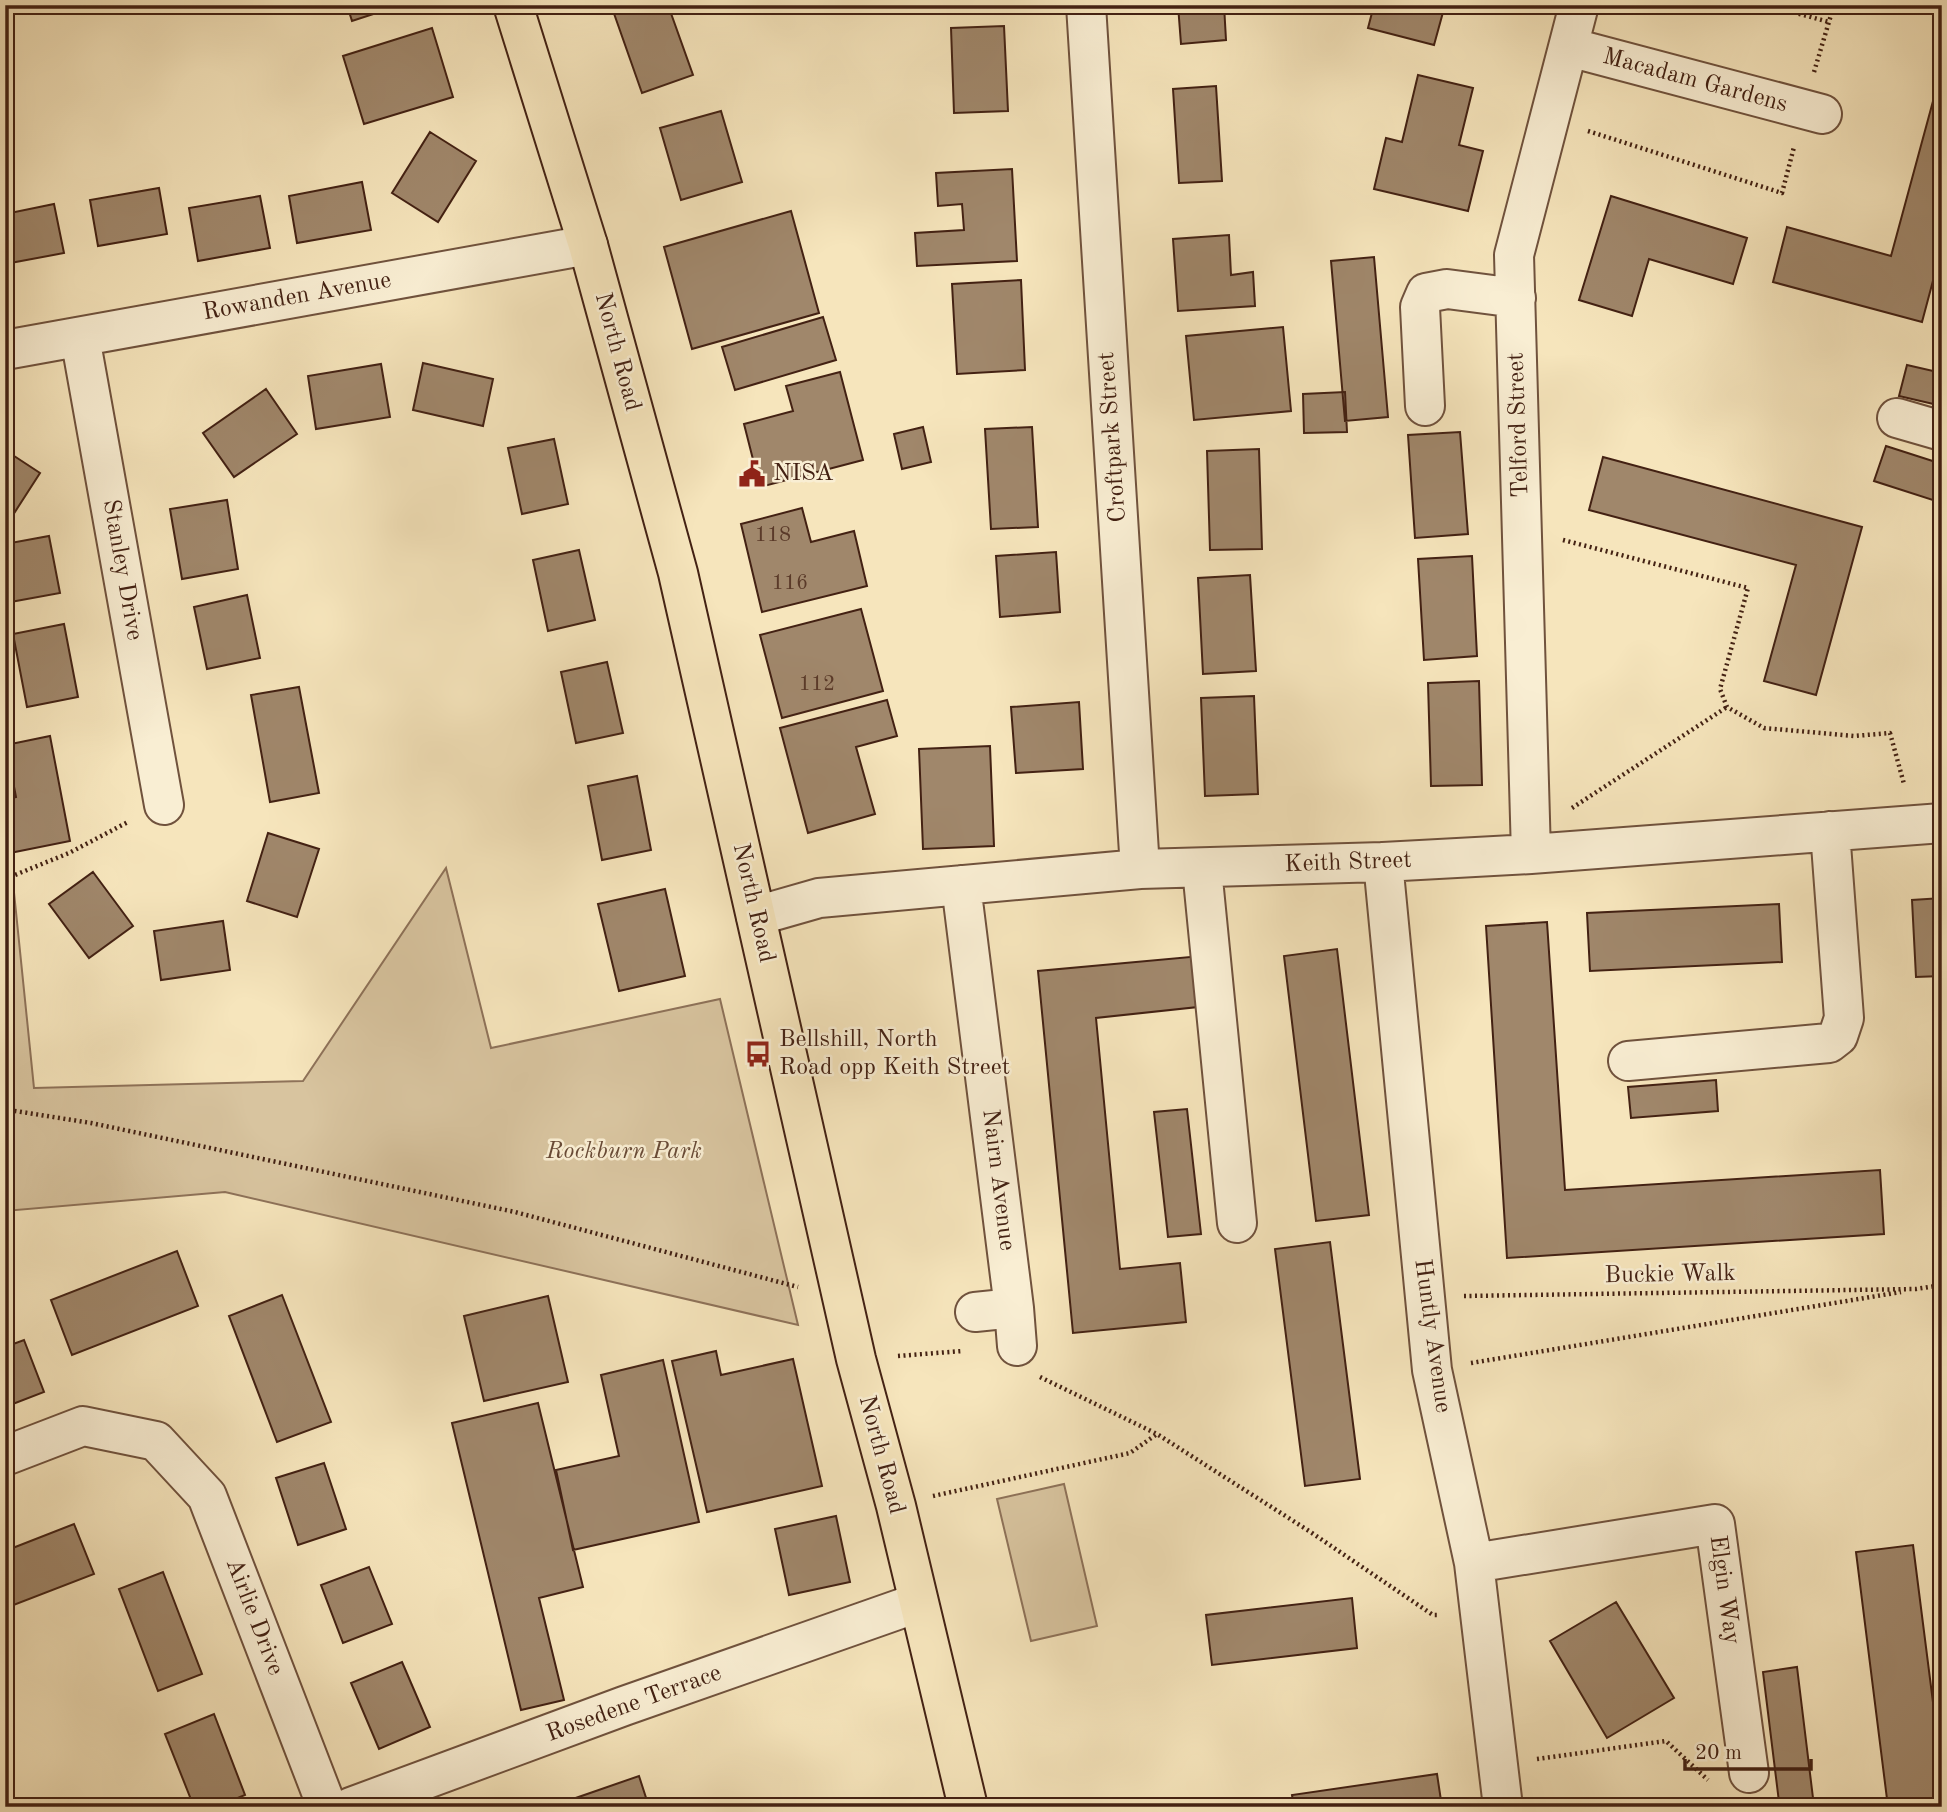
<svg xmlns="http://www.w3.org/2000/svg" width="1947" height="1812" viewBox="0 0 1947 1812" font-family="'Old Standard TT',serif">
<rect width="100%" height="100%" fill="#f6e5bc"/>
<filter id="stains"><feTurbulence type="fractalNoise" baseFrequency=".00286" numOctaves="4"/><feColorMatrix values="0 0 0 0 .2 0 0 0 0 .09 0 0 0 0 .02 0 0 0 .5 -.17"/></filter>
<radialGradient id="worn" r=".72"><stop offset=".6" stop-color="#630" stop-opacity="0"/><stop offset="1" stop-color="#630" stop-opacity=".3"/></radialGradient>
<path fill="#d8c49f" stroke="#8e7259" stroke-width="2" d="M11,863L34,1088L303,1081L446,868L491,1048L720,999L798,1325L225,1192L5,1211V864Z
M1064,1484L1097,1626L1031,1641L997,1499Z"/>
<path fill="#a0876b" stroke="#432113" stroke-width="2" d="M347,5H401L352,21Z
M611,5H668L693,75L642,93Z
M1178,5H1224L1226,40L1181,44Z
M1374,5H1445L1434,45L1368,28Z
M1004,26L1008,111L954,113L951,28Z
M432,28L453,97L364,124L343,56Z
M1942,68V247L1922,322L1773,282L1787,227L1891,256Z
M1418,75L1473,88L1459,145L1483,151L1468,211L1374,189L1386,138L1402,142Z
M1216,86L1222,181L1179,183L1173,89Z
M721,111L742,182L681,200L660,128Z
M430,132L476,161L438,222L392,193Z
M1012,169L1017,261L917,266L915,233L964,230L962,204L938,206L936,173Z
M362,182L371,230L297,243L289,196Z
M159,188L167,234L98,246L90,200Z
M260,196L270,248L198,261L189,208Z
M1611,196L1747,238L1733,284L1649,259L1632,316L1579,300Z
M54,204L64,253L5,264V214Z
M791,211L819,313L692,349L664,247Z
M1229,235L1231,275L1253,272L1255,306L1178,311L1173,239Z
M1374,257L1388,417L1345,421L1331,261Z
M1021,280L1025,370L957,374L952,284Z
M823,317L836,360L735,390L722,347Z
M1283,327L1291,411L1194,420L1186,336Z
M423,363L493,379L483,426L413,410Z
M381,364L390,417L316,429L308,376Z
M1907,365L1942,373V406L1899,396Z
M840,372L863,460L760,487L744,424L793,411L786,386Z
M266,389L297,434L234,477L203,433Z
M1345,392L1347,432L1304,433L1303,394Z
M923,427L931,462L902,469L894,434Z
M1032,427L1038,527L991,529L985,429Z
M1460,432L1468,534L1415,538L1408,435Z
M554,439L568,504L522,514L508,448Z
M1886,446L1942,464V503L1874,481Z
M1259,449L1262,549L1210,550L1207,451Z
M5,450L40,473L13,515L5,509Z
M1603,457L1862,527L1816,695L1764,681L1796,565L1589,510Z
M227,500L238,569L182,579L170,509Z
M802,508L811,542L854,531L867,586L762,612L741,524Z
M49,536L60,593L5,603V544Z
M579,550L595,620L548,631L533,560Z
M1056,552L1060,612L1000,617L996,556Z
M1472,556L1477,656L1424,660L1418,559Z
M1250,575L1256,671L1203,674L1198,578Z
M247,595L260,658L207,669L194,607Z
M861,609L883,691L782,718L760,635Z
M64,624L78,697L27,707L13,634Z
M607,662L623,733L576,743L561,672Z
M1479,681L1482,785L1431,786L1428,683Z
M299,687L319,793L270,802L251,695Z
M1254,696L1258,794L1205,796L1201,698Z
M887,700L897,736L856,747L875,814L808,833L780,728Z
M1079,702L1083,769L1016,773L1011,707Z
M50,736L70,841L5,854V800L16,797L6,745Z
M990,746L994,846L923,849L919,749Z
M637,776L651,850L602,860L588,786Z
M268,833L319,849L297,917L247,901Z
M93,872L133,926L89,958L49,904Z
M665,889L685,976L619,991L598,904Z
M1942,898V976L1916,977L1912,900Z
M1779,904L1782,962L1590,971L1587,913Z
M223,921L230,970L161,980L154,931Z
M1547,922L1565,1190L1880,1170L1884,1234L1507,1258L1486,926Z
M1337,949L1369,1215L1316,1221L1284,956Z
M1201,956L1207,1006L1096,1018L1120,1269L1180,1263L1186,1322L1073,1333L1038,971Z
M1942,991V1066H1937L1934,992Z
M1716,1080L1718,1111L1631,1118L1628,1087Z
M1187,1109L1201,1234L1168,1237L1154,1112Z
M1330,1242L1360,1479L1305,1486L1275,1249Z
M177,1251L198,1306L72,1355L51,1300Z
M282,1295L331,1422L277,1442L229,1316Z
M548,1296L568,1382L484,1401L464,1316Z
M24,1340L44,1392L5,1407V1347Z
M716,1351L721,1375L793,1359L822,1486L707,1512L672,1361Z
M663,1360L699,1522L573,1550L556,1470L619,1456L601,1375Z
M538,1403L583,1587L539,1598L564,1700L521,1710L452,1423Z
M324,1463L346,1529L298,1545L276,1478Z
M836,1516L850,1582L789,1595L775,1529Z
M74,1524L94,1574L11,1606L5,1592V1551Z
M1913,1545L1942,1773V1807H1888L1856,1552Z
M369,1567L392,1624L343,1643L321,1585Z
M163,1572L202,1674L158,1691L119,1589Z
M1352,1598L1357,1648L1212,1665L1206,1615Z
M1616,1602L1674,1698L1607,1738L1550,1641Z
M402,1662L430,1727L379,1749L351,1683Z
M1797,1667L1813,1798L1779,1802L1763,1672Z
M214,1714L245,1795L216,1807H194L165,1734Z
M1437,1774L1442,1807H1294L1292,1795Z
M639,1776L649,1807H572L570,1800Z"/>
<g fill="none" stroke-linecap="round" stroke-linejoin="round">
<g stroke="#70523d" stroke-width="42">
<path id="minor" d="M1086,5L1140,869
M1569,47L1822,114
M80,337L164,805
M5,350L588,245
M1425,406L1420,307L1426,293L1447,289L1516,298
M1897,418L1942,431
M1531,854L1514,255L1579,5
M1383,862L1432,1370L1474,1563L1503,1807
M1202,869L1237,1223
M961,885L1014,1308L1017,1346
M756,916L819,898L1140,869L1383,862L1531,854L1942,823
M1628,1061L1829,1043L1838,1036L1844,1018L1830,831
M975,1312L1014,1308
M5,1456L83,1426L156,1441L207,1496L327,1807
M1474,1563L1715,1524L1749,1773
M351,1807L624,1706L917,1603"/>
</g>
<g stroke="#432113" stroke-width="42">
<path id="major" d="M513,5L588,245L678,573L856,1359L896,1506L968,1807"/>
</g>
<path stroke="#432113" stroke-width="4.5" stroke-dasharray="2 3.5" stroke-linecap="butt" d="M1767,5L1829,22
M1814,72L1834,5
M1588,131L1782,193L1794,147
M1563,540L1748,588L1720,689L1727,707L1764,728L1854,736L1890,733L1904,784
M1572,808L1727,707
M5,879L69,853L128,822
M5,1061L9,1110L5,1111
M9,1110L91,1123L515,1212L798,1287
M1464,1296L1916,1289L1942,1285
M898,1356L962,1351
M1471,1363L1901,1292
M1040,1377L1157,1434L1309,1531L1433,1615H1440
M933,1496L1130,1453L1157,1434
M1537,1759L1666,1741L1708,1780"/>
<use href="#minor" stroke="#f9eed3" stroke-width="38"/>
<use href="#major" stroke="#f6e5bc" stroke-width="38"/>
</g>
<defs>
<g id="civic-bare" transform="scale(2.1)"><path d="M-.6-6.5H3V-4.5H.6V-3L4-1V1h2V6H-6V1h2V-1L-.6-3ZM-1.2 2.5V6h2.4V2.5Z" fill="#8f2418" stroke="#f9eed3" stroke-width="2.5" paint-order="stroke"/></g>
<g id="bus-bare" transform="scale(2.1)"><path d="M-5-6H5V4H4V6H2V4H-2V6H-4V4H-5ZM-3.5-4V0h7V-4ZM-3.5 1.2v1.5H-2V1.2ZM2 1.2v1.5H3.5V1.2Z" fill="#8f2418" stroke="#f9eed3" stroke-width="2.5" paint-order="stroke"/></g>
</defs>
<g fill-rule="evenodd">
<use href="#civic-bare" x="752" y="474"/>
<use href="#bus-bare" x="758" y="1054"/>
</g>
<g text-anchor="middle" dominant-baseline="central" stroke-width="5" stroke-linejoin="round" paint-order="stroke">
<g font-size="21" fill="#5a3a29">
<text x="773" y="535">118</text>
<text x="790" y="583">116</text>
<text x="817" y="684">112</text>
</g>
<g font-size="24" fill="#432113" stroke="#f9eed3">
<text transform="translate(1695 81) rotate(15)">Macadam Gardens</text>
<text transform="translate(297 297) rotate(-10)">Rowanden Avenue</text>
<text transform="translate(617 352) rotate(75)">North Road</text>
<text transform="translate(1519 425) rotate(-92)">Telford Street</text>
<text transform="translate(1113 437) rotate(-94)">Croftpark Street</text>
<text transform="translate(122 570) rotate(80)">Stanley Drive</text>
<text transform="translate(1348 863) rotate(-2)">Keith Street</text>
<text transform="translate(753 903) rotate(77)">North Road</text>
<text transform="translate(998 1180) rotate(83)">Nairn Avenue</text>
<text transform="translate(1670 1275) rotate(-1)">Buckie Walk</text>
<text transform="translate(1432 1336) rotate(82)">Huntly Avenue</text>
<text transform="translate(881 1455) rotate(75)">North Road</text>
<text transform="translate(1724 1590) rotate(82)">Elgin Way</text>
<text transform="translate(254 1617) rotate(69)">Airlie Drive</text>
<text transform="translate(634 1704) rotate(-20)">Rosedene Terrace</text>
</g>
<g font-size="24" fill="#432113" stroke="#f9eed3" text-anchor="start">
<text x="773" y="474">NISA</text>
<text x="779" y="1040">Bellshill, North<tspan x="779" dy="28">Road opp Keith Street</tspan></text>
</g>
<g font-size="24" font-style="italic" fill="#684a36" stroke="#f9eed3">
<text x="624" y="1152">Rockburn Park</text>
</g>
</g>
<rect width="1947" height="1812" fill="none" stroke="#f6e5bc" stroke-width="28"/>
<rect x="7" y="7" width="1933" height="1798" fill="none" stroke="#432113" stroke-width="3.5"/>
<rect x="14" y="14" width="1919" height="1784" fill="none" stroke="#432113" stroke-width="2"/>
<path d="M1685 1759v10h126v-10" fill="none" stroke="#432113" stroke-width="3.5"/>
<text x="1695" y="1759" font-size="21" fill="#432113" stroke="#f9eed3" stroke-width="5" paint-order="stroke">20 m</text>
<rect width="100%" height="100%" filter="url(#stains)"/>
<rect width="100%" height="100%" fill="url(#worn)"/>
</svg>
